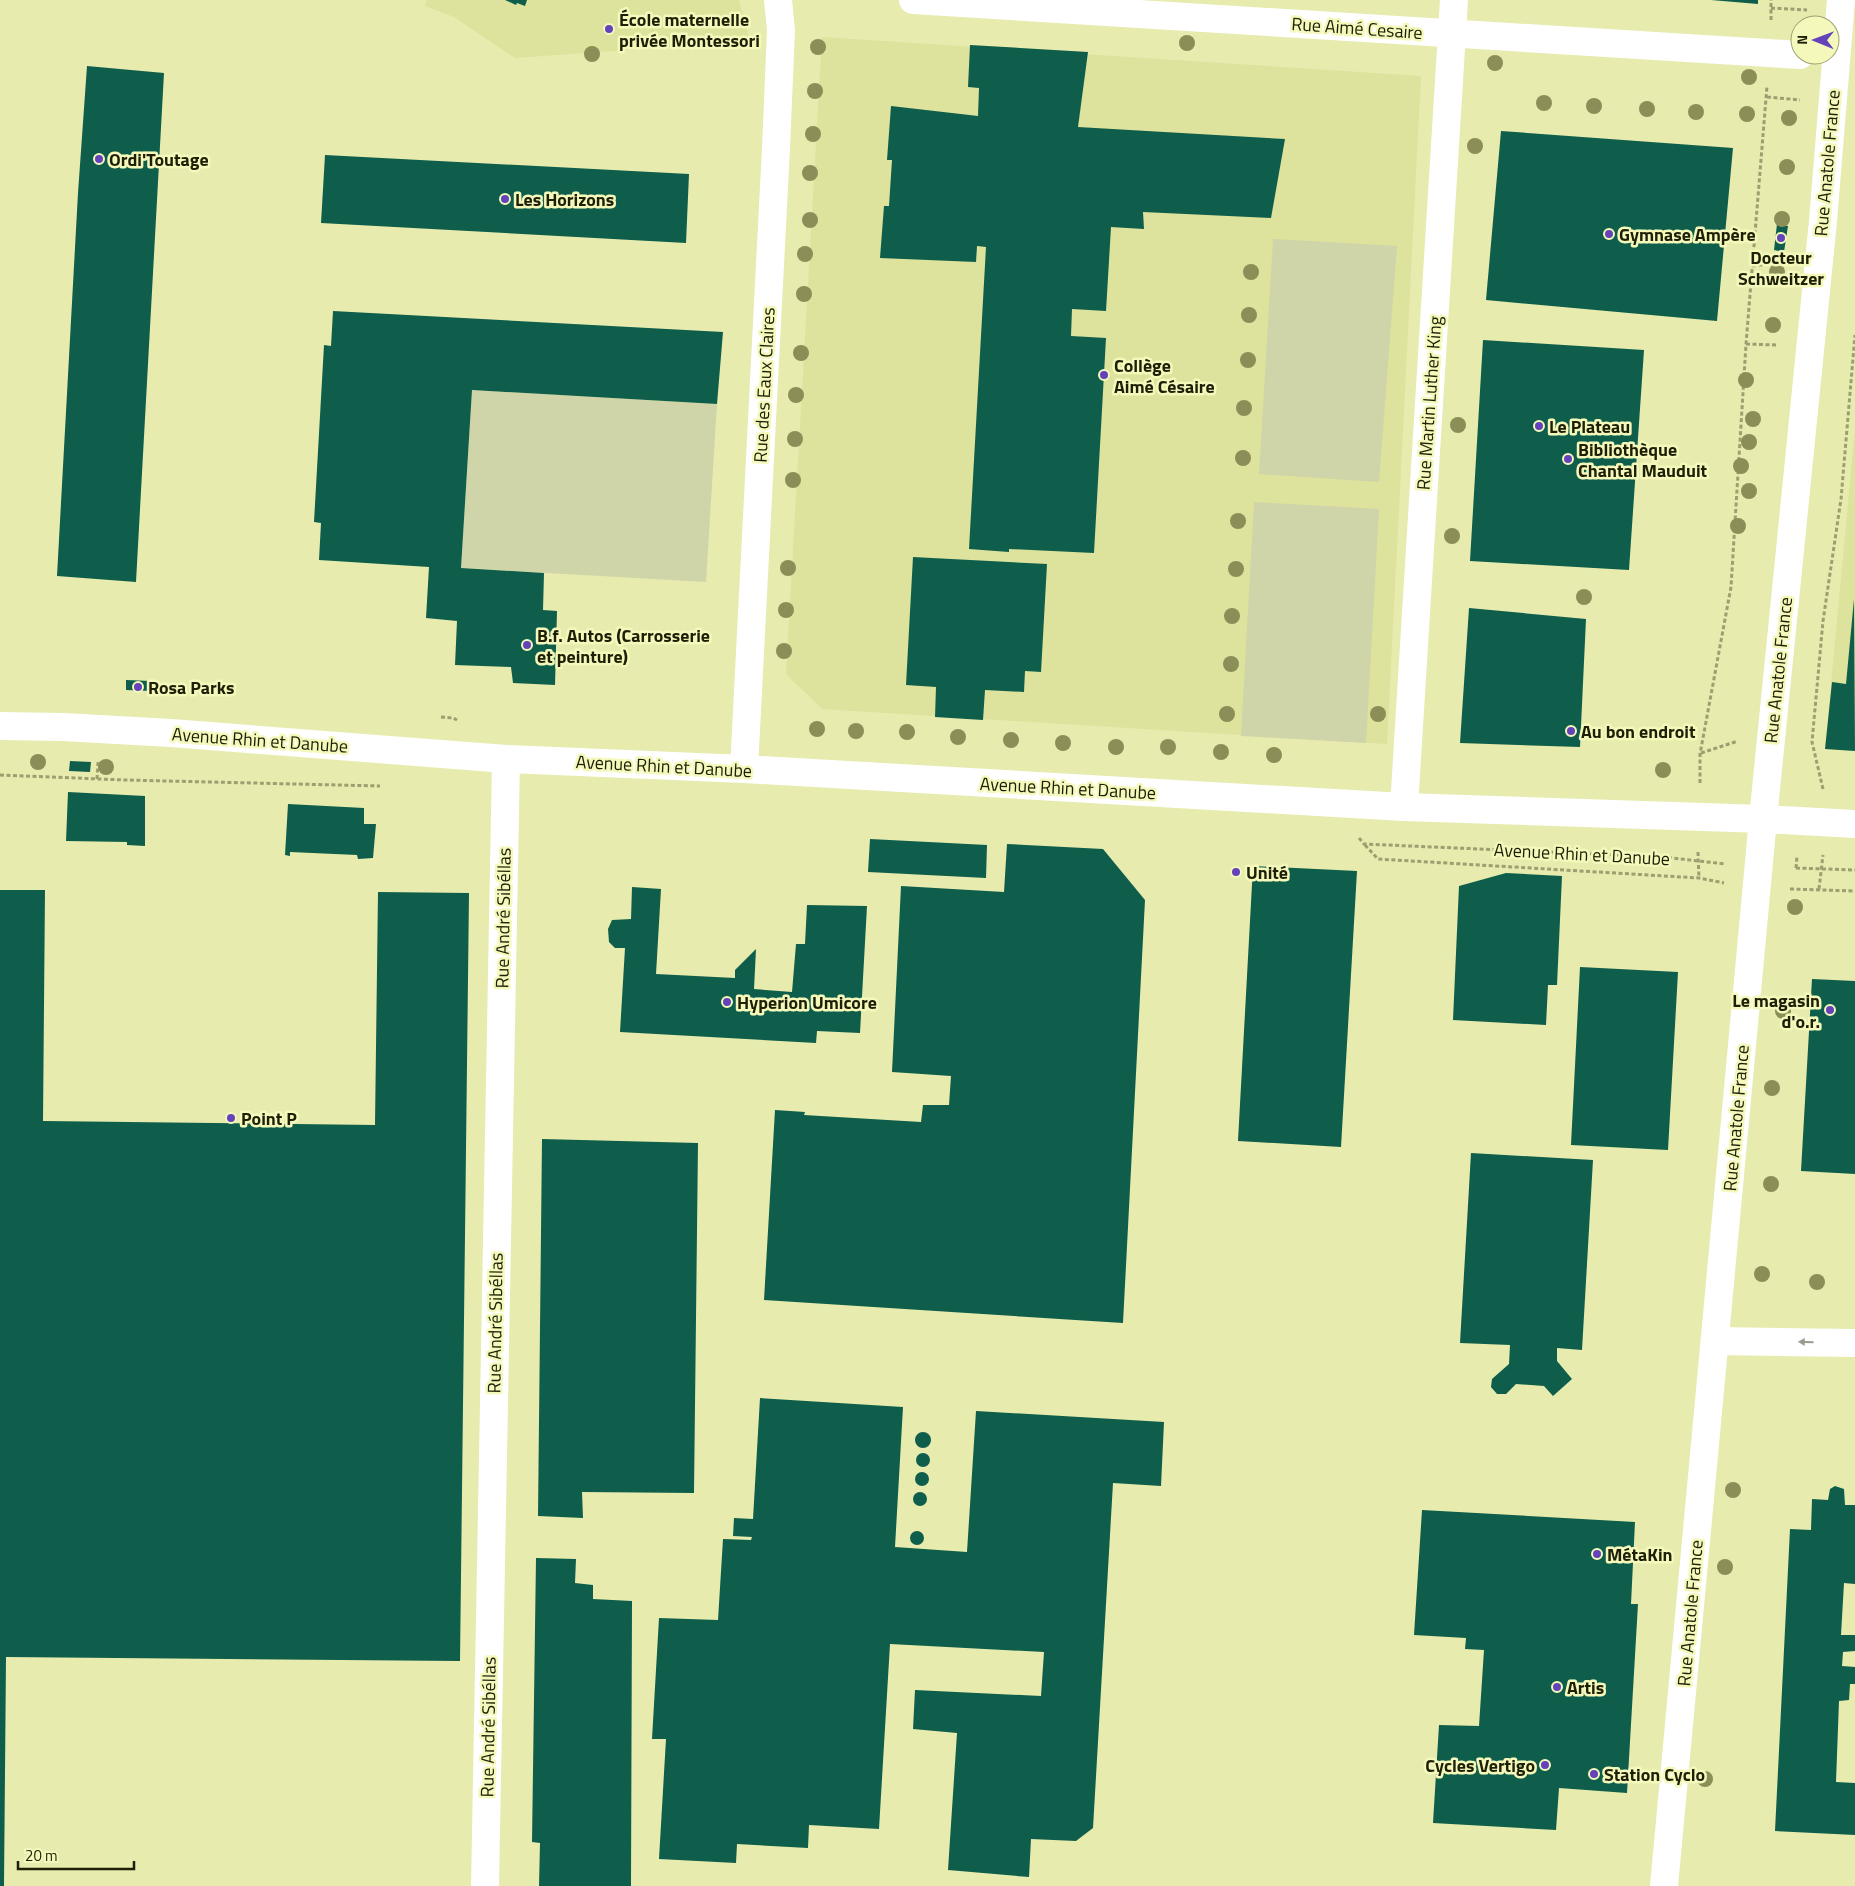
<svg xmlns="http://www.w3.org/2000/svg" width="1855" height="1886" viewBox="0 0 1855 1886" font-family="'Titillium Web',sans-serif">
<rect width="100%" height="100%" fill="#e7ebae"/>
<path fill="#dde29d" d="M427,0H739L750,41L515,58L454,17L425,6Z
M822,37L1421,76L1387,744L822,709L786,674Z
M1855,428V751L1825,749Z"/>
<path fill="#d0d4a9" d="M1273,239L1397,246L1379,482L1259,474Z
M472,390L717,404L706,582L461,568Z
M1254,502L1379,509L1366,743L1241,736Z"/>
<path fill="#0e5e4b" d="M505,0H527L525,6L517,3L516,5Z
M1711,0H1758V4Z
M970,45L1088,52L1078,127L1285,139L1271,218L1143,212L1144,229L1111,227L1106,311L1072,309L1071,336L1106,338L1094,553L1009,549V552L969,549L986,247L977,246L976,262L880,258L884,206H889L892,160H887L891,106L978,116L979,88L968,87Z
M87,66L164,73L136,582L57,576L78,193Z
M1501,131L1733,148L1717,321L1486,300Z
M325,155L689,174L686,243L321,223Z
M1777,224L1788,226L1784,252L1774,250Z
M333,311L723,332L717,404L472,390L461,568L544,573L543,610L557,611L555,685L513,683L511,667L455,665L457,621L426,618L429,567L319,560L321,523L314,522L324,345L331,346Z
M1483,340L1644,350L1629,570L1470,561Z
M913,557L1047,564L1041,672L1025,671L1024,692L985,690L983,720L935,717L936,687L906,685Z
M1854,599L1855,751L1825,749L1832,682L1846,684Z
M1469,608L1586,619L1580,747L1460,743Z
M126,680L151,681V691L126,690Z
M70,761L91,762L90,772L69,771Z
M68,792L145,796V846L127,845V842L66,841Z
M288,804L364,808V824H376L373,858L358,859L357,855L290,852V856L285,855Z
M870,839L987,845L986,878L868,872Z
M1007,844L1103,849L1145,900L1123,1323L764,1300L775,1110L805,1112L804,1115L921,1122L923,1105H949L951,1076L892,1072L901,886L1004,892Z
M1253,866L1357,871L1341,1147L1238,1141Z
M1506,873L1562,876L1557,985H1548L1546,1025L1453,1020L1459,886Z
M632,887L661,889L656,974L735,978V970L756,949L754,989L792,992L796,944H805L807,905L867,906L860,1033L817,1031L816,1043L620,1032L625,948H615L609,942L608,929L612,920L631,919Z
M0,890H45L43,1121L375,1125L378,892L469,893L460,1661L6,1657L4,1886H0Z
M1580,967L1678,972L1668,1150L1571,1145Z
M1812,979L1855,981V1174L1801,1171Z
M542,1139L698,1143L694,1493L582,1492L583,1518L538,1516Z
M1471,1153L1593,1160L1582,1350L1557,1348V1361L1572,1379L1553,1396L1544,1386L1516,1384L1506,1394H1497L1491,1387L1492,1379L1509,1364L1510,1345L1460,1343Z
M760,1398L903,1407L895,1547L967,1552L976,1411L1164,1422L1161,1486L1113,1483L1093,1828L1076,1841L1031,1839L1029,1877L948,1870L957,1733L913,1729L915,1690L1041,1696L1044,1652L890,1644L879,1829L809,1825L808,1848L737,1844L736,1863L659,1859L666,1739H652L659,1618L718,1620L723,1539L751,1540L752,1537L733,1536L734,1518L753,1519Z
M915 1440a8 8 0 1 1 16 0a8 8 0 1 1-16 0Z
M916 1460a7 7 0 1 1 14 0a7 7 0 1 1-14 0Z
M915 1479a7 7 0 1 1 14 0a7 7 0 1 1-14 0Z
M1835,1486L1844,1489L1845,1505H1855V1584L1844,1583L1841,1635H1855V1651L1843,1652L1842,1666L1855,1667V1684H1850L1849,1700L1839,1701L1836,1782L1855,1783V1835L1775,1831L1790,1529L1811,1530L1812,1499L1828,1500L1830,1489Z
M913 1499a7 7 0 1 1 14 0a7 7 0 1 1-14 0Z
M1422,1510L1635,1522L1631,1604H1638L1627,1793L1559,1788L1556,1830L1433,1823L1439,1725L1479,1726L1484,1650L1465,1649L1466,1638L1414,1635Z
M910 1538a7 7 0 1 1 14 0a7 7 0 1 1-14 0Z
M536,1558L576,1559L575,1583L593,1585V1599L632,1601L631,1886H539L540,1843L532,1842Z"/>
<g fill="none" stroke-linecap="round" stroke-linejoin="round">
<path stroke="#9d9f70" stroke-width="3" stroke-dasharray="4 2.5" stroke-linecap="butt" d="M1771,8L1807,10
M1771,20V0
M1767,97L1800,100
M1752,266L1784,262
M1746,344L1776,345
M441,717L453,718L457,720
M1701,753L1738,741
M0,775L125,780L380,786
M97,779L98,762
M1700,783V754L1731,587L1746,344L1767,86
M1823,789L1812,742L1823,621L1841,499L1855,335
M1359,838L1364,844L1664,857L1725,864
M1365,845L1378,859L1699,878L1724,883
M1698,852L1699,878
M1796,868L1797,856
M1796,868L1855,870
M1790,889L1855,891
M1819,889L1823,855"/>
<path stroke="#fff" stroke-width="28" d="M913,0L1800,55
M0,726L63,727L171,733L506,759L744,769L1404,807L1763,819L1855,824
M744,769L776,148L781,30L778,0
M1404,807L1454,0
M1716,1341L1855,1343
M485,1886L506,759
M1664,1886L1763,819L1823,221L1841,0"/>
</g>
<g fill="#8b8e57">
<circle cx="1187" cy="43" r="8"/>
<circle cx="818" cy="47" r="8"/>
<circle cx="592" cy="54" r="8"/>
<circle cx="1495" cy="63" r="8"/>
<circle cx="1749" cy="77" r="8"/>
<circle cx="815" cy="91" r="8"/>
<circle cx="1544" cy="103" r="8"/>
<circle cx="1594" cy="106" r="8"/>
<circle cx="1647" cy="109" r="8"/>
<circle cx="1696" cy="112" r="8"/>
<circle cx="1747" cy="114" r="8"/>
<circle cx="1789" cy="118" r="8"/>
<circle cx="813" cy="134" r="8"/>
<circle cx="1475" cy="146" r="8"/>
<circle cx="1787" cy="167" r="8"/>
<circle cx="810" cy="173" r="8"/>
<circle cx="1782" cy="219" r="8"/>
<circle cx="810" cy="220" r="8"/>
<circle cx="805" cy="254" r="8"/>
<circle cx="1251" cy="272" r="8"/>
<circle cx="1777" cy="272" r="8"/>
<circle cx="804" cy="294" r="8"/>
<circle cx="1249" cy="315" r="8"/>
<circle cx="1773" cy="325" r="8"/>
<circle cx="801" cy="353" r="8"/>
<circle cx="1248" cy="360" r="8"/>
<circle cx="1746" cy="380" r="8"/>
<circle cx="796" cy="395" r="8"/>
<circle cx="1244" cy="408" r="8"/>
<circle cx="1753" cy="419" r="8"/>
<circle cx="1458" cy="425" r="8"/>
<circle cx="795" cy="439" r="8"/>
<circle cx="1749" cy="442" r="8"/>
<circle cx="1243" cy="458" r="8"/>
<circle cx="1741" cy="466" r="8"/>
<circle cx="793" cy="480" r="8"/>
<circle cx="1749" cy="491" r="8"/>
<circle cx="1238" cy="521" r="8"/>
<circle cx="1738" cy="526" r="8"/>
<circle cx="1452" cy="536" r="8"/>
<circle cx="788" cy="568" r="8"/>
<circle cx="1236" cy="569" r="8"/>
<circle cx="1584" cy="597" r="8"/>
<circle cx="786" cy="610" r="8"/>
<circle cx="1232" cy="616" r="8"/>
<circle cx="784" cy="651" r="8"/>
<circle cx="1231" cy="664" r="8"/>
<circle cx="1227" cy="714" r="8"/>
<circle cx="1378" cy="714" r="8"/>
<circle cx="817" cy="729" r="8"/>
<circle cx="856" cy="731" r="8"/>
<circle cx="907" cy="732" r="8"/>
<circle cx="958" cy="737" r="8"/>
<circle cx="1011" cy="740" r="8"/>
<circle cx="1063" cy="743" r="8"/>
<circle cx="1116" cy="747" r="8"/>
<circle cx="1168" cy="747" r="8"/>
<circle cx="1221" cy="752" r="8"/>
<circle cx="1274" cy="755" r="8"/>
<circle cx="38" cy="762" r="8"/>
<circle cx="106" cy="767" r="8"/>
<circle cx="1663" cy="770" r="8"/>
<circle cx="1795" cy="907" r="8"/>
<circle cx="1783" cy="1011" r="8"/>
<circle cx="1772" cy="1088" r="8"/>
<circle cx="1771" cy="1184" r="8"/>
<circle cx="1762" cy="1274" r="8"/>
<circle cx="1817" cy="1282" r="8"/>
<circle cx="1733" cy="1490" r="8"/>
<circle cx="1725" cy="1567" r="8"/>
<circle cx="1705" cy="1779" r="8"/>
</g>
<defs><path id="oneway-solid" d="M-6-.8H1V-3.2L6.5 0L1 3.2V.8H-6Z" transform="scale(1.25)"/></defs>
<use fill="#9a9a8f" href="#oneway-solid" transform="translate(1806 1342) rotate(-179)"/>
<g fill="#6442ba" stroke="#f4f9bb" stroke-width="2">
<circle cx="609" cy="29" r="5"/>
<circle cx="99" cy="159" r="5"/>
<circle cx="505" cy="199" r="5"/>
<circle cx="1609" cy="234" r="5"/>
<circle cx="1781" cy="238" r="5"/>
<circle cx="1104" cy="375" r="5"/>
<circle cx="1539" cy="426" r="5"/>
<circle cx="1568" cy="459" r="5"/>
<circle cx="527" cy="645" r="5"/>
<circle cx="138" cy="687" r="5"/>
<circle cx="1571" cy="731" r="5"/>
<circle cx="1236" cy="872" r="5"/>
<circle cx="727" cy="1002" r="5"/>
<circle cx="1830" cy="1010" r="5"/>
<circle cx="231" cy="1118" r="5"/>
<circle cx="1597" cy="1554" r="5"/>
<circle cx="1557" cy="1687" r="5"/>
<circle cx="1545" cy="1765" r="5"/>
<circle cx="1594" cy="1774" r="5"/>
</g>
<g text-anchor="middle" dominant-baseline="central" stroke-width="5" stroke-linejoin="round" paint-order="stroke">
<g font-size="18" font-weight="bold" fill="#1e1f07" stroke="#f4f9bb" text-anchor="start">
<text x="619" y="19">École maternelle<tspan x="619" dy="21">privée Montessori</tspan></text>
<text x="109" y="159">Ordi'Toutage</text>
<text x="515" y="199">Les Horizons</text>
<text x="1619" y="234">Gymnase Ampère</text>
<text x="1781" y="257" text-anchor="middle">Docteur<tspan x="1781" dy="21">Schweitzer</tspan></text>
<text x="1114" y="365">Collège<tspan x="1114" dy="21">Aimé Césaire</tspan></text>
<text x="1549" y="426">Le Plateau</text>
<text x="1578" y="449">Bibliothèque<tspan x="1578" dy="21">Chantal Mauduit</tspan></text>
<text x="537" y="635">B.f. Autos (Carrosserie<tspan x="537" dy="21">et peinture)</tspan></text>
<text x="148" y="687">Rosa Parks</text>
<text x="1581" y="731">Au bon endroit</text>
<text x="1246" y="872">Unité</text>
<text x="1820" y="1000" text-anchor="end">Le magasin<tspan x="1820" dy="21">d'o.r.</tspan></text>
<text x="737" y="1002">Hyperion Umicore</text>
<text x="241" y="1118">Point P</text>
<text x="1607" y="1554">MétaKin</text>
<text x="1567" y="1687">Artis</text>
<text x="1535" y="1765" text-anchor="end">Cycles Vertigo</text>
<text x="1604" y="1774">Station Cyclo</text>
</g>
<g font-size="18" fill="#1e1f07" stroke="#f4f9bb">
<text transform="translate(1357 28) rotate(4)">Rue Aimé Cesaire</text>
<text transform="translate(1827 163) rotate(-85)">Rue Anatole France</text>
<text transform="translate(764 385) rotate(-87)">Rue des Eaux Claires</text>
<text transform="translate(1429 403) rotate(-86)">Rue Martin Luther King</text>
<text transform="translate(1778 670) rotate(-84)">Rue Anatole France</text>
<text transform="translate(260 740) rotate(4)">Avenue Rhin et Danube</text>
<text transform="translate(664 766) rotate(3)">Avenue Rhin et Danube</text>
<text transform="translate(1068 788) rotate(3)">Avenue Rhin et Danube</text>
<text transform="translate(1582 854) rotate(3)">Avenue Rhin et Danube</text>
<text transform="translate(503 918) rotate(-89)">Rue André Sibéllas</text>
<text transform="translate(1736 1118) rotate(-85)">Rue Anatole France</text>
<text transform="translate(495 1323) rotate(-89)">Rue André Sibéllas</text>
<text transform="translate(1690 1613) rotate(-85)">Rue Anatole France</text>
<text transform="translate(488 1727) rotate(-89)">Rue André Sibéllas</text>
</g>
</g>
<g transform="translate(1815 40) rotate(271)"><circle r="24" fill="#f4f9bb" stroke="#9ea273"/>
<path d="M0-4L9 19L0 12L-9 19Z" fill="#6442ba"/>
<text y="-8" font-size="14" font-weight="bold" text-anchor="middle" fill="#1e1f07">N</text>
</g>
<path d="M18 1861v8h116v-8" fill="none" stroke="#1e1f07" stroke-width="2.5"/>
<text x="25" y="1861" font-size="15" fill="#1e1f07" stroke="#f4f9bb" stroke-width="4" paint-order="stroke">20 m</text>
</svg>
